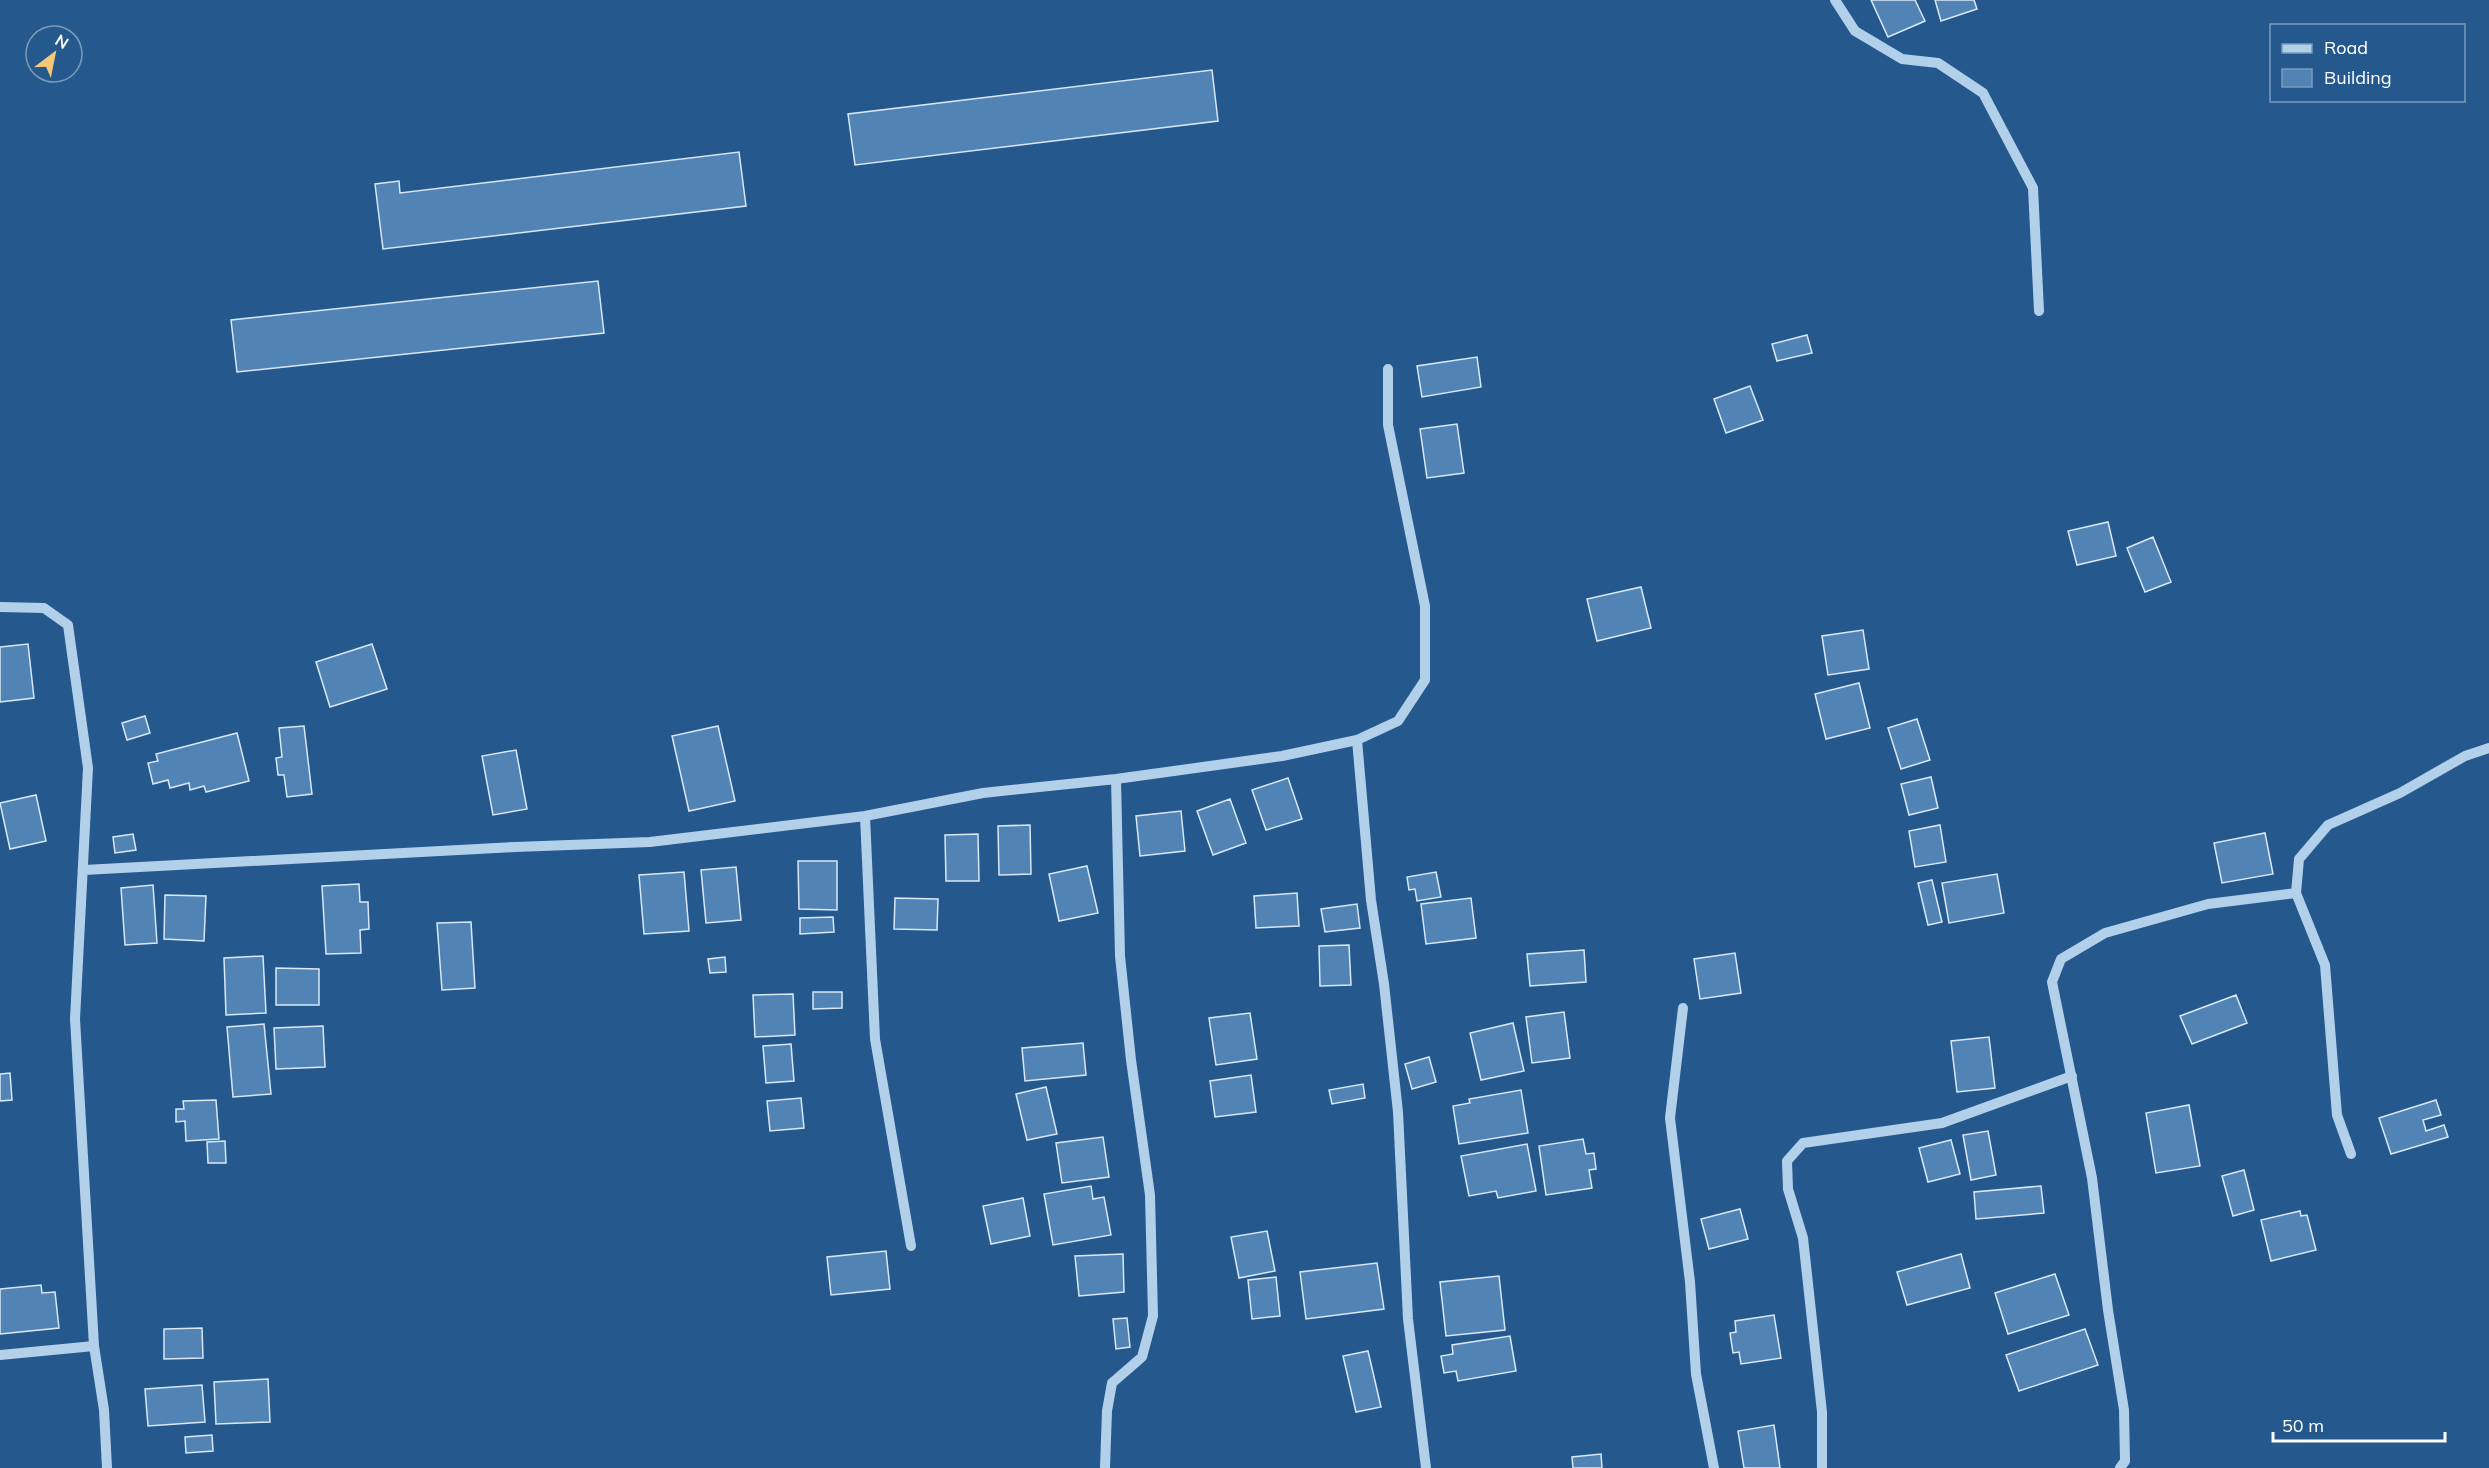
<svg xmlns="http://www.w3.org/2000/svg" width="2489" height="1468" viewBox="0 0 2489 1468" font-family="Mulish,sans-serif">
<rect width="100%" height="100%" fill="#25588c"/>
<path fill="#5184b4" stroke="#d8e8f8" stroke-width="1.5" d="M1871,0H1915L1925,21L1888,37Z
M1935,0H1974L1977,9L1941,21Z
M1212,70L1218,121L855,165L848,114Z
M739,152L746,206L383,249L375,184L399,181L400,193Z
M598,281L604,333L237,372L231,320Z
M1807,335L1812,353L1777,361L1772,344Z
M1477,357L1481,387L1422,397L1417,366Z
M1750,386L1763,420L1726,433L1714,399Z
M1457,424L1464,473L1427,478L1420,429Z
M2108,522L2116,556L2077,565L2068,531Z
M2153,537L2171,582L2145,592L2127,548Z
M1641,587L1651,628L1597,641L1587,599Z
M1863,630L1869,669L1828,675L1822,636Z
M28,644L34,698L0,702V647Z
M372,644L387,689L330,707L316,662Z
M1859,683L1870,728L1826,739L1815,694Z
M145,716L150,733L127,740L122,723Z
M1917,719L1930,760L1901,769L1888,728Z
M304,726L312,794L287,797L284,775H278L276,758L282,757L279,728Z
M718,726L735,801L689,811L672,736Z
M237,733L249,781L206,792L204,786L190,790L189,783L170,788L168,780L153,784L148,763L158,761L156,754Z
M516,750L527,809L493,815L482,756Z
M1931,777L1938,808L1909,815L1901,784Z
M1288,778L1302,819L1266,830L1252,790Z
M36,795L46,841L10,849L0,803Z
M1230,799L1246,843L1213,855L1197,811Z
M1181,811L1185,851L1140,856L1136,816Z
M1030,825L1031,874L999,875L998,826Z
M1940,825L1946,862L1915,867L1909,831Z
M2265,833L2273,874L2222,883L2214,843Z
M133,834L136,850L115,853L113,837Z
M978,834L979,881H946L945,835Z
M798,861H837V910L799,909Z
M1087,866L1098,913L1059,921L1049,874Z
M736,867L741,920L706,923L701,870Z
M684,872L689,931L644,934L639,875Z
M1436,872L1441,897L1417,901L1415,889L1409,890L1407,877Z
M1997,874L2004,913L1949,923L1942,883Z
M1932,880L1942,922L1928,925L1918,883Z
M359,884L360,902H368L369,929L360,930L361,953L326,954L322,886Z
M153,885L157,943L125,945L121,888Z
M1297,893L1299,926L1256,928L1254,896Z
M165,895L206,896L204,941L164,939Z
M895,898L938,899L937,930L894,929Z
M1471,898L1476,938L1426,944L1421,904Z
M1357,904L1360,928L1325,932L1321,909Z
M833,917L834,932L800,934V918Z
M471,922L475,988L442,990L437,923Z
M1349,945L1351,985L1320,986L1319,946Z
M1584,950L1586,982L1530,986L1527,954Z
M1735,953L1741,993L1700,999L1694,959Z
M263,956L266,1013L226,1015L224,958Z
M725,957L726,972L710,973L708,959Z
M276,968L319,969V1005H276Z
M813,992H842V1008L813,1009Z
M793,994L795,1035L755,1037L753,995Z
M2236,995L2247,1023L2192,1044L2180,1016Z
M1564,1012L1570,1058L1532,1063L1526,1017Z
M1250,1013L1257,1059L1216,1065L1209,1018Z
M1513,1023L1524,1071L1481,1080L1470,1033Z
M264,1024L271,1094L233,1097L227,1027Z
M323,1026L325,1067L276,1069L274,1028Z
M1989,1037L1995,1088L1957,1092L1951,1041Z
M1083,1043L1086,1075L1025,1081L1022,1048Z
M791,1044L794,1081L766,1083L763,1046Z
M1429,1057L1436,1082L1412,1089L1405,1064Z
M10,1073L12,1100L0,1101V1074Z
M1251,1075L1256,1112L1215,1117L1210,1081Z
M1363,1084L1365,1098L1332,1104L1329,1090Z
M1046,1087L1057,1134L1027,1140L1016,1094Z
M1521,1090L1528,1133L1459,1144L1453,1106L1470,1103L1469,1099Z
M801,1098L804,1128L770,1131L767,1101Z
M216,1100L219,1139L186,1141L185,1121L176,1122V1109H184L183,1101Z
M2436,1100L2441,1115L2423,1120L2426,1131L2444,1125L2448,1137L2391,1154L2379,1118Z
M2189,1105L2200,1166L2156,1173L2146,1113Z
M1988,1131L1996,1175L1971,1180L1963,1135Z
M1103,1137L1109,1177L1062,1183L1056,1143Z
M1583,1139L1586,1154L1594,1153L1596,1169L1589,1170L1592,1188L1546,1195L1539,1146Z
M1951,1140L1960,1174L1928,1182L1919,1148Z
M225,1141L226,1163H208L207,1142Z
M1527,1144L1536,1191L1498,1198L1496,1191L1469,1196L1461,1156Z
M2244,1170L2254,1210L2233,1216L2222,1176Z
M1091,1186L1093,1199L1104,1197L1111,1235L1053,1245L1044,1194Z
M2041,1186L2044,1213L1976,1219L1974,1192Z
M1023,1198L1030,1236L991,1244L983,1206Z
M1740,1209L1748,1239L1709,1249L1701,1219Z
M2300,1211L2301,1216L2307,1215L2316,1250L2271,1261L2261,1220Z
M1267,1231L1275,1271L1239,1278L1231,1237Z
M886,1251L890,1289L831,1295L827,1257Z
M1123,1254L1124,1292L1079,1296L1075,1256Z
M1961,1254L1970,1288L1907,1305L1897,1272Z
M1377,1263L1384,1309L1306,1319L1300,1272Z
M2055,1274L2069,1315L2008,1334L1995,1293Z
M1499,1276L1505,1330L1446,1336L1440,1282Z
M1276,1277L1280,1316L1252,1319L1248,1280Z
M41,1285L42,1293L55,1292L59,1328L0,1334V1289Z
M1774,1315L1781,1358L1741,1364L1739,1352L1733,1353L1730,1333L1736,1332L1735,1321Z
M1127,1318L1130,1347L1116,1349L1113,1319Z
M202,1328L203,1358L164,1359V1329Z
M2085,1329L2098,1365L2019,1391L2006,1355Z
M1510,1336L1516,1371L1458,1381L1456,1371L1444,1373L1441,1356L1453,1354L1452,1345Z
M1368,1351L1381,1407L1356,1412L1343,1356Z
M268,1379L270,1422L216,1424L214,1382Z
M202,1385L205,1422L148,1426L145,1389Z
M1774,1425L1780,1468H1744L1738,1431Z
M212,1435L213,1451L186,1453L185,1437Z
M1601,1454L1602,1468H1573L1572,1457Z"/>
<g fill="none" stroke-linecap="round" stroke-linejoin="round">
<path stroke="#b3d0ea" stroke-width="10" d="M1835,0L1855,31L1902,59L1938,63L1983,93L2033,188L2039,311
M0,607L44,608L68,625L88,768L75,1019L94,1346L104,1410L107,1468
M1357,740L1371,900L1384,984L1398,1112L1408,1319L1426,1468
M865,816L875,1039L911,1246
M84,870L515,847L650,842L865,816L983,793L1116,779L1282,756L1357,740L1398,721L1425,680V606L1388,425V369
M1683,1008L1670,1118L1690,1282L1696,1374L1714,1468
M2351,1154L2337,1115L2325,965L2296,893L2299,859L2328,825L2400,793L2465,756L2489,748
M0,1355L94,1346
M1105,1468L1107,1411L1112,1383L1142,1357L1153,1316L1150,1195L1131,1060L1120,956L1116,779
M1822,1468V1412L1803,1238L1788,1189L1787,1161L1803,1143L1942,1123L2072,1076
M2120,1468L2125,1461L2124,1410L2108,1310L2092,1178L2052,982L2061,959L2105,933L2208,904L2296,893"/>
</g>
<rect x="2270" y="24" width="195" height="78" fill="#25588c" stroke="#7c9bba" stroke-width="1.5"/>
<rect x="2282" y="44" width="30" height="9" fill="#b3d0ea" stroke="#7c9bba" stroke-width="1.5"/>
<text x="2324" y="54" font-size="18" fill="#ffffff">Road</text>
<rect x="2282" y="69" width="30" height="18" fill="#5184b4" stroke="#7c9bba" stroke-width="1.5"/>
<text x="2324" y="84" font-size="18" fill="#ffffff">Building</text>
<g transform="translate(54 54) rotate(32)"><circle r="28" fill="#25588c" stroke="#7c9bba" stroke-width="1.5"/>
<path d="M0-4.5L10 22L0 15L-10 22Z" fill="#f4c877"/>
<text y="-9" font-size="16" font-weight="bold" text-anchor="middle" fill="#ffffff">N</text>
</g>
<path d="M2273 1432v9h172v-9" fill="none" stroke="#ffffff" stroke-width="3"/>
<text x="2282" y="1432" font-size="18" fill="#ffffff" stroke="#25588c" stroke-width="4.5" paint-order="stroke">50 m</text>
</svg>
